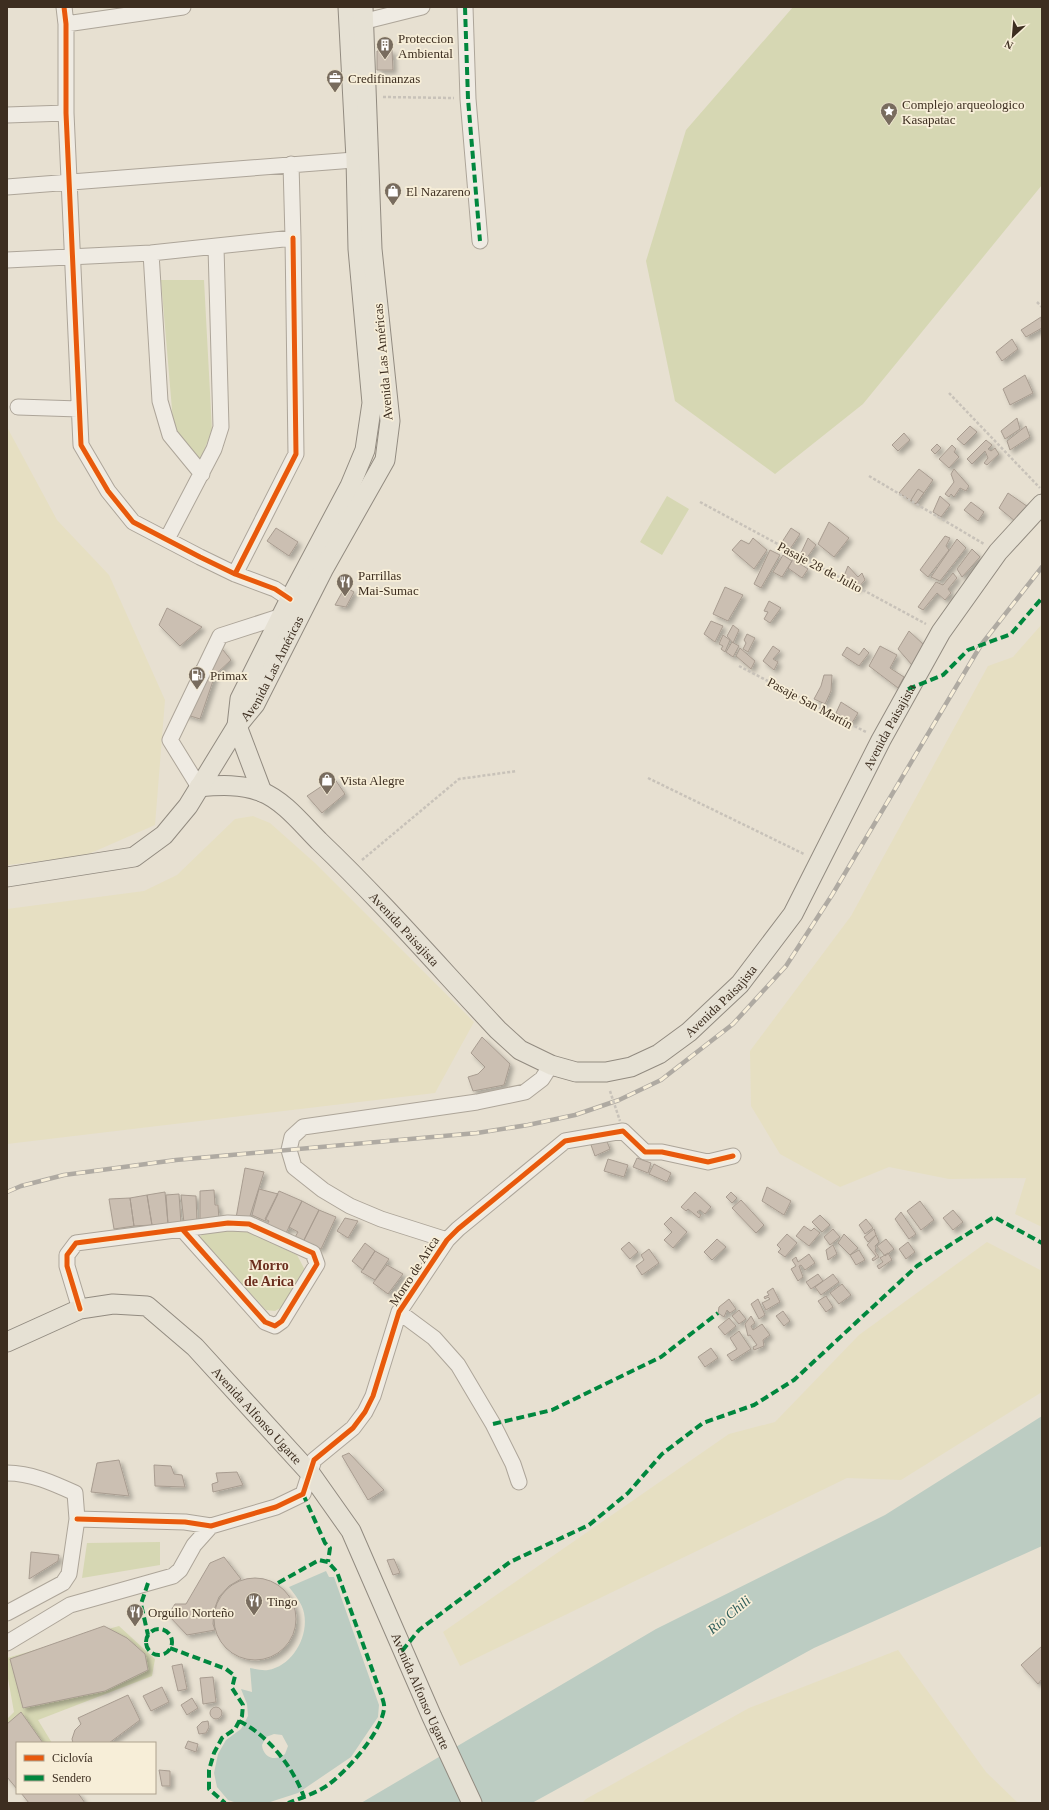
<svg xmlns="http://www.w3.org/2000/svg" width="1049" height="1810" viewBox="0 0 1049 1810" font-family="'Times New Roman',serif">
<defs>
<filter id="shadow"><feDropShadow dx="3.5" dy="3.5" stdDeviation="2" flood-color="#0004"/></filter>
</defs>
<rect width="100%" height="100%" fill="#e7e0d1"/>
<path fill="#e6dfc2" d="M7,427L57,520L109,575L165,700L155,825L84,856L7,865Z
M1042,624V1227L1015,1214L1026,1178L949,1179L889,1167L840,1187L780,1154L751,1106L750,1051L851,916L988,666L1013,657Z
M253,816L270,823L315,863L474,1022L435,1093L7,1144V909L144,891L177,875L235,819Z
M987,1242L1042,1271V1392L901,1480L847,1478L460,1666L443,1632L729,1434L775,1422L859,1335Z
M898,1650L986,1772L1018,1803H582L586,1799L749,1708Z"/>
<path fill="#d6d7b3" d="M793,7H1042V185L863,404L775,474L675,401L646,261L686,130Z
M161,280H204L212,430L198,466L174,433Z
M667,496L689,509L662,555L640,542Z
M243,1229L297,1255L305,1270L284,1306L275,1311L266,1310L199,1238L204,1232Z
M160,1542V1565L82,1578L87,1543Z
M119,1626L155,1659L152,1676L38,1720L52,1743H17V1789L7,1777V1719L14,1712L7,1673V1658Z"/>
<path fill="#bcccc2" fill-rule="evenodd" d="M1042,1416V1546L814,1648L532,1803H361L656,1629L885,1515Z
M326,1571L329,1577H334L379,1705L378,1717L351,1757L298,1793L267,1803H237L228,1800L217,1787L214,1773L218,1754L226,1740L241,1729L248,1716L247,1704L241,1689L252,1692L250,1668C255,1669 263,1671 268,1670C292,1666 309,1637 304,1613C302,1603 295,1595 289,1587ZM274,1734L282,1735L288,1746L285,1754C276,1762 263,1758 262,1745L266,1737Z"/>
<path fill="#cbbfb2" stroke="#a89c90" filter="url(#shadow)" d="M392,50L393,70H377V51Z
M1041,317L1042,328L1026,337L1021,330Z
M1012,339L1018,349L1002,361L996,352Z
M1025,375L1033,393L1010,405L1003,389Z
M1017,418L1020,429L1005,439L1001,431Z
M970,426L977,432L964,445L957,439Z
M1026,426L1030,437L1010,450L1007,441Z
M904,433L910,440L898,451L892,445Z
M986,440L992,445L988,449L991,451L995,448L999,454L987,465L984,463L988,458L985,451L972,464L967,459Z
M937,444L941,448L935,454L931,450Z
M952,445L956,449L954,452L959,457L949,468L939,459Z
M919,469L933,480L916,504L899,493Z
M954,469L969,486L966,491L960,488L954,497L951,494L949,497L945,494L954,482L951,474Z
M918,489L924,493L916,504L911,500Z
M1008,493L1034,511L1021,526L999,508Z
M940,496L950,505L941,517L933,512Z
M971,502L984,512L978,521L964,510Z
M829,522L849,538L834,557L818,544Z
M276,528L298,542L289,556L267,541Z
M791,528L800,534L790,549L782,542Z
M945,536L950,538L946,546L949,550L928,577L920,570Z
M753,538L767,550L754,569L732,550L741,540L749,544Z
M808,538L816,545L806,559L801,553Z
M957,539L966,548L940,581L931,577Z
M972,549L980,557L962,577L957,569Z
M770,550L780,555L761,588L754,584Z
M783,555L792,561L782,577L773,572Z
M793,559L808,569L802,578L788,568Z
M848,566L858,577L862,573L865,580L857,589L844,576Z
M953,573L957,578L948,589L951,593L945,600L937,593L923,610L918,607L936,582L943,585Z
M345,587L354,592L346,607L335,605Z
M725,587L743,595L728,621L713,614Z
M769,601L781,608L770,623L764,619L768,612L764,611Z
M167,608L202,627L180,646L159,625Z
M711,621L723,626L715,642L704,634Z
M733,625L739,630L733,643L727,636Z
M909,631L924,645L912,665L898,649Z
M747,634L755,638L748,652L743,649L746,643L744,640Z
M723,635L730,640L725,652L721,649L723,646L719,644Z
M732,642L739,646L733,657L726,652Z
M219,645L231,660L215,675L200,719L181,713L197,665Z
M773,646L780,651L773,659L778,662L774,670L763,661Z
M880,646L897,655L890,668L904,677L898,688L869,666Z
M847,647L859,655L864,648L869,653L859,666L842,655Z
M740,648L755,661L751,669L736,656Z
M824,675H832L831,691L825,704L814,699L821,686Z
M841,702L858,713L852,723L836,713Z
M334,778L345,794L322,813L307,796Z
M482,1037L510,1064L504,1085L473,1091L468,1077L478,1074L485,1067L471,1053Z
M606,1139L610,1149L595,1156L591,1145Z
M637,1158L651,1163L648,1173L633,1167Z
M608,1159L628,1165L624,1177L604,1171Z
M654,1164L671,1173L667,1182L649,1174Z
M245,1168L264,1172L249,1219L236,1218Z
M767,1187L791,1201L784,1215L762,1201Z
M259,1189L278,1194L265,1221L252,1215Z
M214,1190L215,1205H218L219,1220L200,1222V1191Z
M279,1191L302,1201L286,1233L264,1230L269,1221L265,1219Z
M165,1192L168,1224L152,1225L147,1195Z
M695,1192L711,1207L705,1214L700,1210L697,1212L701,1215L699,1218L688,1209L686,1211L681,1207Z
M731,1192L737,1198L732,1203L726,1197Z
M179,1194L181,1224H168L166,1195Z
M147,1195L152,1225L134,1226L130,1198Z
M181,1195L196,1196L197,1222L184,1223Z
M130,1198L134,1226L114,1229L109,1199Z
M741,1200L764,1225L756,1233L732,1208Z
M302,1201L319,1210L303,1242L294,1239L298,1232L289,1227Z
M920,1201L934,1220L921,1230L907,1211Z
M319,1210L336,1217L321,1249L303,1242Z
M953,1210L963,1222L953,1230L943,1218Z
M901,1212L916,1234L909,1239L895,1219Z
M820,1215L830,1225L822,1232L812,1222Z
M671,1217L687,1232L673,1248L664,1240L672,1232L664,1224Z
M345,1218L358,1221L348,1238L337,1231Z
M866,1219L873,1228L865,1234L859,1225Z
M804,1226L811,1231L814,1228L820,1233L809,1246L796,1236Z
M833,1229L840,1237L830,1245L824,1237Z
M874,1229L876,1235L868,1242L864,1237Z
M787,1234L797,1243L785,1257L778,1252L781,1249L777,1245Z
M844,1234L858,1248L850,1255L838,1243Z
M876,1235L879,1242L875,1246L876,1248L875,1251L879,1257L873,1261L872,1259L876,1256L867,1245Z
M717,1239L726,1247L712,1260L704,1252Z
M886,1239L894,1249L885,1256L877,1246Z
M629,1242L638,1252L630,1259L621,1249Z
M908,1242L915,1252L906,1259L899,1249Z
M365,1243L375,1251L363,1270L352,1261Z
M833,1245L837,1254L828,1260L826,1250Z
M649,1249L659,1263L642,1275L636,1266L644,1260L641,1255Z
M859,1250L865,1260L856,1265L850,1255Z
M375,1251L389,1259L375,1280L361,1272Z
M888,1253L892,1260L879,1269L877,1266L883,1262L880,1258Z
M809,1254L815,1263L805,1270L801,1265L799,1266L803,1277L798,1281L791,1269L796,1266L792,1260L796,1257L798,1262Z
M387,1265L403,1274L388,1294L373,1283Z
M818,1274L823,1281L811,1289L806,1282Z
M833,1274L839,1282L821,1295L815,1287Z
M842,1284L851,1295L839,1304L830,1293Z
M773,1288L780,1302L766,1310L762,1303L770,1299L768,1297L765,1299L764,1297L769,1295L767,1292Z
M826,1296L833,1307L826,1312L818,1301Z
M729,1299L736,1309L730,1313L727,1310L724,1317L718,1313L719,1307Z
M758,1299L765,1315L759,1319L751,1304Z
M739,1310L746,1319L739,1324L732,1316Z
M783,1311L790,1321L784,1326L776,1316Z
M751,1316L755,1323L751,1326L753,1330L762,1324L770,1335L763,1340L764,1346L754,1350L753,1347L757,1345L750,1335L748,1336L745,1324Z
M729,1318L736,1326L725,1335L718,1327Z
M739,1331L751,1349L732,1361L727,1355L737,1349L730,1338Z
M711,1348L718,1358L705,1367L698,1357Z
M349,1453L384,1490L368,1500L342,1456Z
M119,1460L129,1496L91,1492L97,1463Z
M154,1465L171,1466L174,1474L182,1475L185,1487L155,1486Z
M237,1472L243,1485L213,1492L212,1484L218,1482L216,1473Z
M31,1552L59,1555L58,1561L29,1579Z
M224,1557L241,1579L229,1586L219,1597L214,1610L213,1624L215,1630L187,1635L168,1615L175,1604H186L210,1563Z
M394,1559L400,1573L393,1575L387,1560Z
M214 1619a41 41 0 1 1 82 0a41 41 0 1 1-82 0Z
M104,1626L127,1638L145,1654L148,1670L105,1691L23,1708L10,1659Z
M1042,1646V1679L1038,1684L1021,1665Z
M182,1664L187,1689L178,1691L172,1666Z
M213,1677L216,1702L203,1704L200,1678Z
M162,1687L169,1702L151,1711L143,1696Z
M128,1695L140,1720L109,1743H73L72,1739L75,1730L81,1724L78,1718Z
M192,1698L198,1708L187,1715L181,1705Z
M210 1713a6 6 0 1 1 12 0a6 6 0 1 1-12 0Z
M21,1712L43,1743H17V1789L7,1777V1724Z
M208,1721L209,1727L206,1733L199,1734L197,1727L202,1722Z
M188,1741L198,1744L196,1752L185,1748Z
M159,1770L170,1771V1786H162Z
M21,1793H78L85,1803H29Z"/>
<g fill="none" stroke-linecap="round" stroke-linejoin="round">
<g stroke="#ada599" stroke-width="17">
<path id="minor" d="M64,7L66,24V113L81,445L108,491L133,522L200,557L235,574L275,589L290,599
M465,7L468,99L480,241
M66,24L183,7
M354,24L422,7
M7,115L66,113
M7,187L367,159
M151,253L160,401L170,435L202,474
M7,260L151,253L293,238L291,164
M18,407L79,409
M167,539L214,449L221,427L216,247
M235,574L296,454L293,238
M199,787L170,740L220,636L282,616
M447,1240L381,1219L350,1206L323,1190L294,1167L289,1150L292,1137L303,1127L477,1102L525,1092L542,1079L551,1065
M80,1309L67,1266V1255L76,1243L228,1223L249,1224L313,1253L317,1264L282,1321L275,1326L265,1322L183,1230
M399,1312L434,1338L458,1365L493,1424L513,1464L519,1482
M7,1473C31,1473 53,1483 75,1493L77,1519L69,1574L63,1583L7,1613
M77,1519L185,1522L211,1526L276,1507L303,1494L314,1460L353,1428L365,1412L373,1396L399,1312L447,1240L458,1229L565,1141L623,1131L645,1152H662L708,1162L733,1156
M7,1643L70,1605L173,1576L180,1570L194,1545L211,1526"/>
</g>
<g stroke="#928b80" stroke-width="21">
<g id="major">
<path id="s1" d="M199,787C220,785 242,784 262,792C284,801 302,824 319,841C382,901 439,967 498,1030L520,1050L551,1065L576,1072H606L631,1067L659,1054L689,1032L740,984L793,914L881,740L941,632L998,552L1042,504"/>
<path d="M262,792L237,726L240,699L290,599L350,486L365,450L372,403L358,249L356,159L348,7"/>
<path id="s2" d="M7,877L134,857L164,835L188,806L237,726L255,704L324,568L385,460L390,421L372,249L363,7"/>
<path id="s3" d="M7,1342L80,1309L113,1304L147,1306L195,1347L310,1473L351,1531L432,1717L472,1803"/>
</g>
</g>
<path stroke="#c8c2b9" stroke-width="2.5" stroke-dasharray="3 2" stroke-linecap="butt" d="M383,97L454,98
M1037,302L1042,307
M949,393L1040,488
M869,476L984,544
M700,502L926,624
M739,666L866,732
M648,778L804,854
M362,860L459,779L517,771"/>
<use href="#minor" stroke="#efebe3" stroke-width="15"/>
<use href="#major" stroke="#e6e1d4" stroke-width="19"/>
<g stroke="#afaaa2" stroke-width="4.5">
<path id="rail" d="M7,1192L21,1186L64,1175L176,1160L477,1133L528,1125L575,1115L619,1100L661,1080L733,1024L786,966L832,895L981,645L1042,567"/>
</g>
<use href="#rail" stroke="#f7eed8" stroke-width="3" stroke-dasharray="9" stroke-linecap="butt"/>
<path stroke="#c8c2b9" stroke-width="2.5" stroke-dasharray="3 2" stroke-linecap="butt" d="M610,1091L620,1121"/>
<path stroke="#00873e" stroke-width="4" stroke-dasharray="8 4" stroke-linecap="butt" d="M465,7L468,99L480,241
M908,689L943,675L968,650L1011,634L1042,598
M493,1424L552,1410L661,1357L718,1313
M303,1494L325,1543L330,1548L328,1562
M148,1583L141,1604L148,1635
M278,1583L319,1560L328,1562L337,1572L381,1694C382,1698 385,1704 384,1709C381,1733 347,1771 328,1785C316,1793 301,1798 288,1803
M146 1642a13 13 0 1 1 26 0a13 13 0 1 1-26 0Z
M170,1648L226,1669L235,1676L232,1688L243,1705L242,1716L235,1729L222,1738L214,1753L209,1770V1789L225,1803
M402,1651L419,1630L510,1562L589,1525L628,1493L662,1454L703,1423L754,1405L794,1380L917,1266L994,1217L1042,1243
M239,1721C268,1735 293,1767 304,1797"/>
<g stroke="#f7eed8" stroke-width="8">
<path id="cycleway" d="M64,7L66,24V113L81,445L108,491L133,522L200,557L235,574L275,589L290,599
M235,574L296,454L293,238
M80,1309L67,1266V1255L76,1243L228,1223L249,1224L313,1253L317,1264L282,1321L275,1326L265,1322L183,1230
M77,1519L185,1522L211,1526L276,1507L303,1494L314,1460L353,1428L365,1412L373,1396L399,1312L447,1240L458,1229L565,1141L623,1131L645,1152H662L708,1162L733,1156"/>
</g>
<use href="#cycleway" stroke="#e8590c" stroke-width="5"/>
</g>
<defs>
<g id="building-pin" transform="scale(0.9)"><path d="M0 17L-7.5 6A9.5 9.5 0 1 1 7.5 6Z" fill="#786c5e" stroke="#f7eed8"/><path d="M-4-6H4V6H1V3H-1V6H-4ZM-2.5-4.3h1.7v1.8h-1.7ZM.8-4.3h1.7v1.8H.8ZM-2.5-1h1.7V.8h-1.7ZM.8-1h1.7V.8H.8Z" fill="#fff"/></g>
<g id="office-pin" transform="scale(0.9)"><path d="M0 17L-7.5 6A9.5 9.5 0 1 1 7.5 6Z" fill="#786c5e" stroke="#f7eed8"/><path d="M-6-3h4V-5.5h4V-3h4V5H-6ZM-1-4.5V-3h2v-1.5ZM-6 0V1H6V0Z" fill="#fff"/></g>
<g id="sight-pin" transform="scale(0.9)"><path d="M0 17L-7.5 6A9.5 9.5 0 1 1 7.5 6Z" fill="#786c5e" stroke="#f7eed8"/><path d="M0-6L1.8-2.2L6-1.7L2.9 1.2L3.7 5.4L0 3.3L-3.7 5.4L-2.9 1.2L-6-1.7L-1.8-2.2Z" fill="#fff"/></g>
<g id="shop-pin" transform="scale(0.9)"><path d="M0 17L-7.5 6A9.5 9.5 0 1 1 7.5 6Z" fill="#786c5e" stroke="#f7eed8"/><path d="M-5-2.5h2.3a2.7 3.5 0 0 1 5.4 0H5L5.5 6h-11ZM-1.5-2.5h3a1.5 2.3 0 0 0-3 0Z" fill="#fff"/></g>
<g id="restaurant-pin" transform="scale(0.9)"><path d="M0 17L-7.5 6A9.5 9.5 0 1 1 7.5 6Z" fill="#786c5e" stroke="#f7eed8"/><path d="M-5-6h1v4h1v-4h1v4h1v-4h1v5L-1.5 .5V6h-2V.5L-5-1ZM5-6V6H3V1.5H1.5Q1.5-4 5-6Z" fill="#fff"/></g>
<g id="fuel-pin" transform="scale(0.9)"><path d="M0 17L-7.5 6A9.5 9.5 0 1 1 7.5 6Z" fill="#786c5e" stroke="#f7eed8"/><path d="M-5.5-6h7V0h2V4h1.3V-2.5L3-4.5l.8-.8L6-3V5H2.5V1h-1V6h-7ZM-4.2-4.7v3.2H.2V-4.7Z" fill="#fff"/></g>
</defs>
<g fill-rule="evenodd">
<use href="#building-pin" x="385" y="45"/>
<use href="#office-pin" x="335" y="78"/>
<use href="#sight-pin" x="889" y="111"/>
<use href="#shop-pin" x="393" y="191"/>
<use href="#restaurant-pin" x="345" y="582"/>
<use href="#fuel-pin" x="197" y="675"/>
<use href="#shop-pin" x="327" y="780"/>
<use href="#restaurant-pin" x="254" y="1601"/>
<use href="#restaurant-pin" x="135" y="1612"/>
</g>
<g text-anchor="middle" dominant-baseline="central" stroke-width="3.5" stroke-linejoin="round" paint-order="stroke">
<g font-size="13" fill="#3d2e20" stroke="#f7eed8" text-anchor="start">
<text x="398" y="38">Proteccion<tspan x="398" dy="15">Ambiental</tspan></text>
<text x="348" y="78">Credifinanzas</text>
<text x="902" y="104">Complejo arqueologico<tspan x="902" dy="15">Kasapatac</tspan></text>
<text x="406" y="191">El Nazareno</text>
<text x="358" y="575">Parrillas<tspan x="358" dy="15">Mai-Sumac</tspan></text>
<text x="210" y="675">Primax</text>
<text x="340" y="780">Vista Alegre</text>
<text x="267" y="1601">Tingo</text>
<text x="148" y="1612">Orgullo Norteño</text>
</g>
<g font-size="13" fill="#3d2e20" stroke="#f7eed8">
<text transform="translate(383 362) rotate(-95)">Avenida Las Américas</text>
<text transform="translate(820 567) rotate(28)">Pasaje 28 de Julio</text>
<text stroke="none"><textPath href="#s2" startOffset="365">Avenida Las Américas</textPath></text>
<text transform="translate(810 703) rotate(28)">Pasaje San Martín</text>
<text stroke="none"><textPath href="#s1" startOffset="982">Avenida Paisajista</textPath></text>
<text stroke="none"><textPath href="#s1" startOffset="262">Avenida Paisajista</textPath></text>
<text stroke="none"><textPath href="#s1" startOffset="658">Avenida Paisajista</textPath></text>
<text transform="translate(414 1271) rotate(-57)">Morro de Arica</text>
<text stroke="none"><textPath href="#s3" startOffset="303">Avenida Alfonso Ugarte</textPath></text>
<text stroke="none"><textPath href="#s3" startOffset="627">Avenida Alfonso Ugarte</textPath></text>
</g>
<g font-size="14" font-weight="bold" fill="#6b2e1e" stroke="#f7eed8">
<text x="269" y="1265">Morro<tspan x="269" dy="16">de Arica</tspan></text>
</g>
<g font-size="14" font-style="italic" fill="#2f5d5a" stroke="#f7eed8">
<text transform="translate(729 1615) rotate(-40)">Río Chili</text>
</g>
</g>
<rect width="1049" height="1810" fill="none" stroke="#3d2e20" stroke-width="16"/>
<rect x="16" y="1742" width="140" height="52" fill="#f7eed8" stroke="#ada18e"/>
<rect x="24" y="1755" width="20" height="6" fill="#e8590c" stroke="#ada18e"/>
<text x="52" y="1762" font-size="12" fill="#3d2e20">Ciclovía</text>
<rect x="24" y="1775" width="20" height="6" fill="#00873e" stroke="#ada18e"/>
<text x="52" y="1782" font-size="12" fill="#3d2e20">Sendero</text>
<g transform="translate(1013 36) rotate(206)" stroke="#f7eed8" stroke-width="3" paint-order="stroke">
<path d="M0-3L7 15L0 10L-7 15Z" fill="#3d2e20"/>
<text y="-6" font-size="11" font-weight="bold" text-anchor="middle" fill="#3d2e20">N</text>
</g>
</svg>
